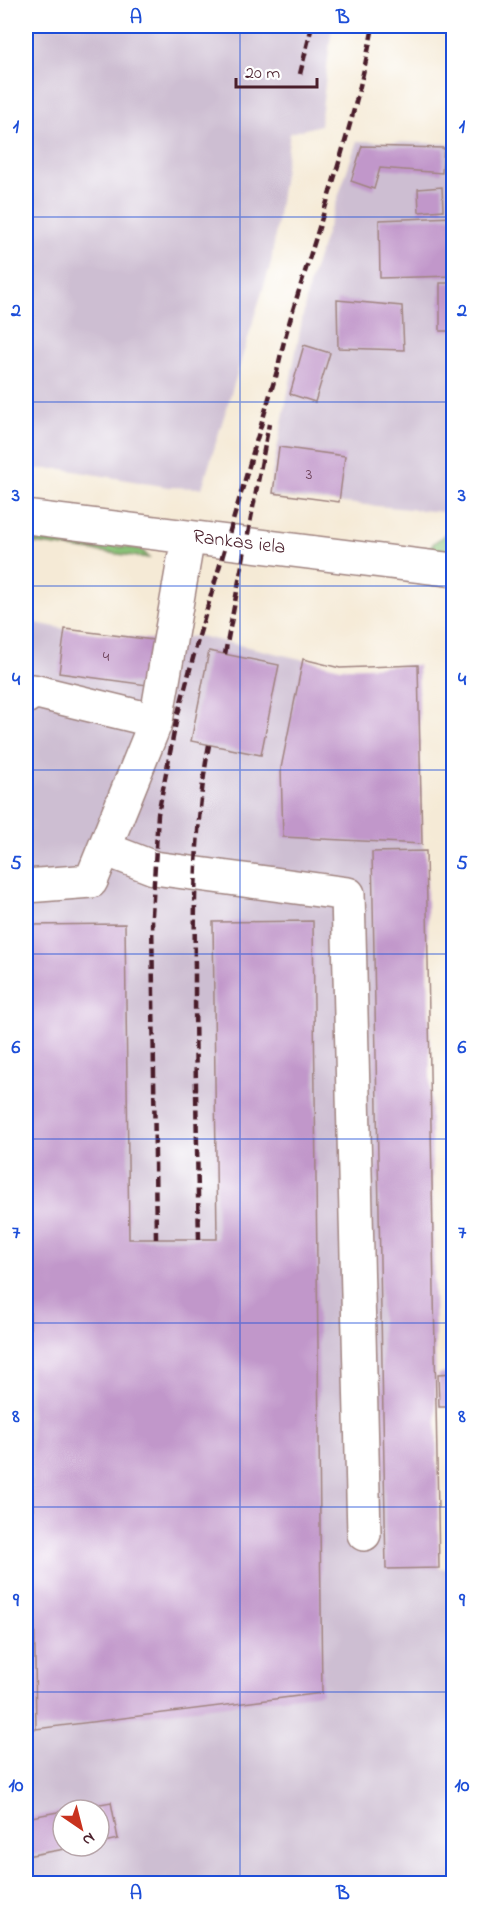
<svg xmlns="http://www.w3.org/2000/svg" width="479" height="1909" viewBox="0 0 479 1909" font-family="'Indie Flower',sans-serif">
<rect width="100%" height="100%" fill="#fff"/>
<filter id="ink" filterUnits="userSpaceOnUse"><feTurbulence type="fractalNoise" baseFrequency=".0167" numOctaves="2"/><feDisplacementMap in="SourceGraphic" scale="12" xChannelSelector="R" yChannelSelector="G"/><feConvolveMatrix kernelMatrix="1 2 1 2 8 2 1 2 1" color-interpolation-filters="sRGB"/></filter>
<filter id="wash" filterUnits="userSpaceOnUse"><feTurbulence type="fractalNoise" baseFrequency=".008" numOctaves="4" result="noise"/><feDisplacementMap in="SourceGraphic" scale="24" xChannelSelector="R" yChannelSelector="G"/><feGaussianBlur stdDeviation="1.35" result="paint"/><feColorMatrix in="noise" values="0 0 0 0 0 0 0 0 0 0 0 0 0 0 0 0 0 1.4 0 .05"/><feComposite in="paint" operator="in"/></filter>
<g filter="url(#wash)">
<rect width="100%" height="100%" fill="#f5ead6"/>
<path fill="#cdbed2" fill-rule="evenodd" d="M26,26H332L320,125L290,133L271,263L202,488L168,487L63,469H26Z
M357,141L453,144V513L268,496L309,284Z
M26,621L65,629L152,640L199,636L340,668L418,665L422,844L426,851L439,1568L454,1570L453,1883L26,1884ZM63,1810H99V1846H63Z"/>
<path fill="#8ac378" stroke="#6a7152" stroke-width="1.5" d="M453,529V559L427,555C429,543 444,536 453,529Z
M26,535L139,549L144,552L149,558L26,542Z"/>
<g id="blocks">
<path fill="#c197ca" d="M362,146L444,148L442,173L380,168L374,189L351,181Z
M442,187L443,210L419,212L418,189Z
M454,217V276L380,278L379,220Z
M440,283H454V331H440Z
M337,300L402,306L404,350L338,348Z
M304,345L330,353L315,402L290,394Z
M279,447L345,456L339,502L273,493Z
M65,629L153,640L147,685L59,673Z
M209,651L279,665L261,755L191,741Z
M303,659L340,668L418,665L422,844L283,837L281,768Z
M426,851L439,1568L386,1569L372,852Z
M313,921L322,1693L36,1729L26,1044V925L125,924L129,1239H217L213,922Z
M454,1373V1407H439L438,1374Z
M111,1802L118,1839L99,1843V1810L73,1809Z
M63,1811V1846L76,1847L26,1856V1818Z"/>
</g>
</g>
<g filter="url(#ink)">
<use href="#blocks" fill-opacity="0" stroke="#a08480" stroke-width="1.5"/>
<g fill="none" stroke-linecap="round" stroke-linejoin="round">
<g stroke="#a08480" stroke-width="36">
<path id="minor" d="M26,517L454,570
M26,697L33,691L156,721
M105,849L154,868L348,894L364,1534
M26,886L91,881L156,721L188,537"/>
</g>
<use href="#minor" stroke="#fff" stroke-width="33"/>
<path stroke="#4a1f2b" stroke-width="4.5" stroke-dasharray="9 4.5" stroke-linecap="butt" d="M300,74L312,26
M276,377C284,334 299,291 312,250C335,176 359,102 373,26
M225,654L269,424
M156,1239L152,915L158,814L177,717L199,636L277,371
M199,1239C197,1150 195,1061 195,971C194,896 195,819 209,745"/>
</g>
</g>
<path fill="none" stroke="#1d4ed8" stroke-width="1.5" stroke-opacity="0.55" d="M240,26V1884M26,217H454M26,402H454M26,586H454M26,770H454M26,954H454M26,1139H454M26,1323H454M26,1507H454M26,1692H454"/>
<g text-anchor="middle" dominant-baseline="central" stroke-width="5" stroke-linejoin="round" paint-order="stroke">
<g font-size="16" fill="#683d53">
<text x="309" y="475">3</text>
<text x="106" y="657">4</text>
</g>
<g font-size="20" fill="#4a1f2b" stroke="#fff">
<text transform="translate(239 543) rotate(7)">Rankas iela</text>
</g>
</g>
<rect width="479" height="1909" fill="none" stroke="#fff" stroke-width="66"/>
<g transform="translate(81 1828) rotate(145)"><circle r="28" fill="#ffffff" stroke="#b7a5aa" stroke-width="1.5"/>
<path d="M0-4.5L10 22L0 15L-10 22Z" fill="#c8321e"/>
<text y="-9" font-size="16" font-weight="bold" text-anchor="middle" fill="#4a1f2b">N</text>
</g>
<path d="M236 78v9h81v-9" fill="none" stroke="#4a1f2b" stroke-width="3"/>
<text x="245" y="78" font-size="18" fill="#4a1f2b" stroke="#ffffff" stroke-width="4.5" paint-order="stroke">20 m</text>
<rect x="33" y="33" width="413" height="1843" fill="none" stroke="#1d4ed8" stroke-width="2"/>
<g font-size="20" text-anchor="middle" font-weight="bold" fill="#1d4ed8">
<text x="136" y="23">A</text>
<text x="343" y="23">B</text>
<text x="16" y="132">1</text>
<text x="462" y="132">1</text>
<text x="16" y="316">2</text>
<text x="462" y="316">2</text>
<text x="16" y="501">3</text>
<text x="462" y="501">3</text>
<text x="16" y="685">4</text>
<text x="462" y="685">4</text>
<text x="16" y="869">5</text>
<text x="462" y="869">5</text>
<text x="16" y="1053">6</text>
<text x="462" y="1053">6</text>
<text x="16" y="1238">7</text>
<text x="462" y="1238">7</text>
<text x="16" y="1422">8</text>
<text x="462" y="1422">8</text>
<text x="16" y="1606">9</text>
<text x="462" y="1606">9</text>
<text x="16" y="1791">10</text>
<text x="462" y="1791">10</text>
<text x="136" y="1899">A</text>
<text x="343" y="1899">B</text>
</g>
</svg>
